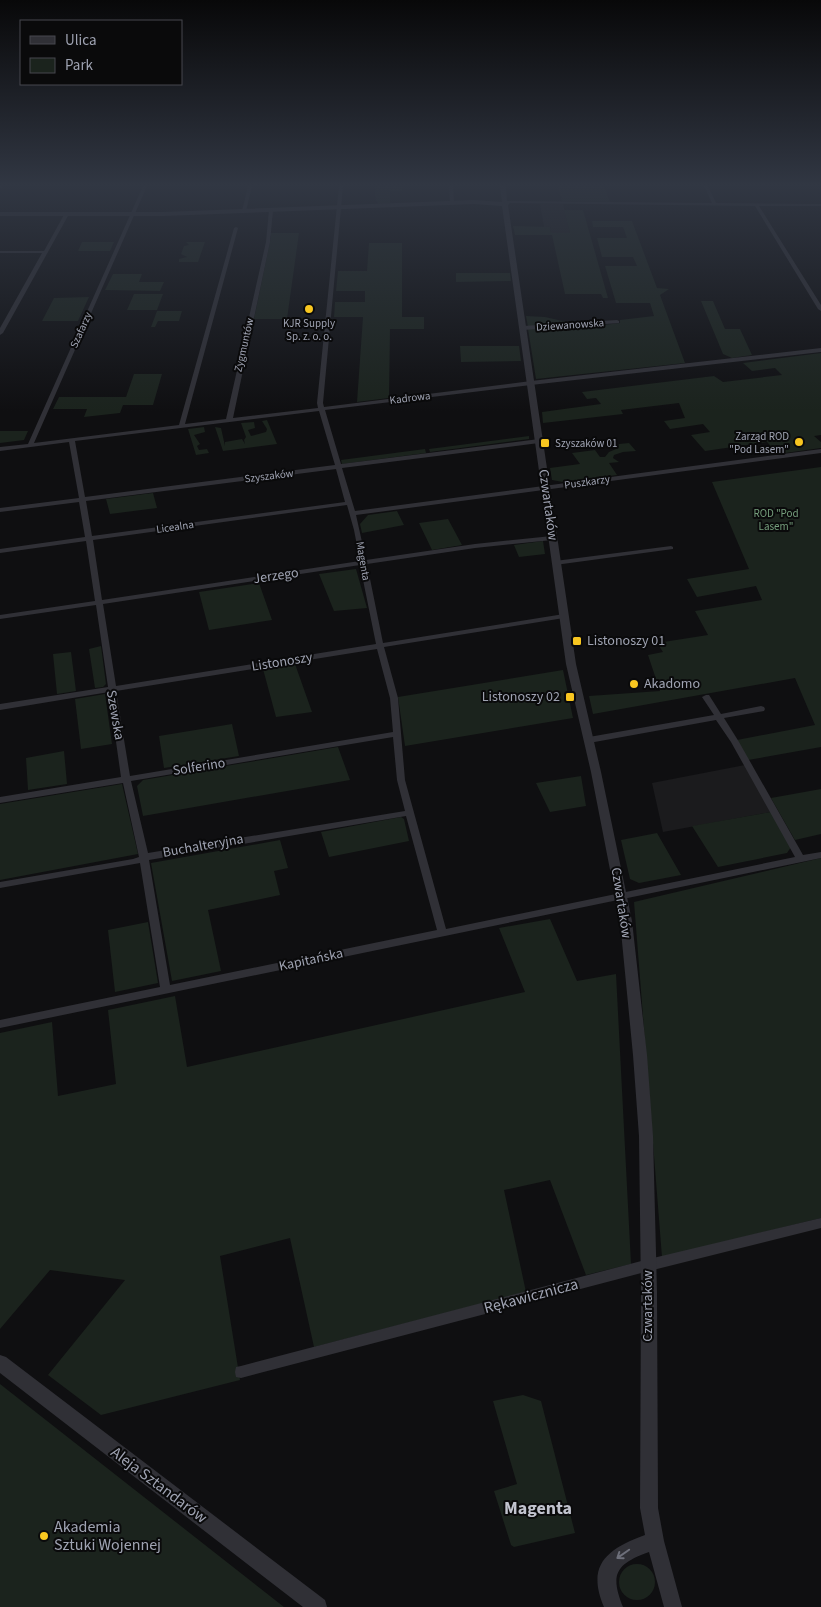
<svg xmlns="http://www.w3.org/2000/svg" width="821" height="1607" viewBox="0 0 821 1607" font-family="'Source Sans 3',sans-serif">
<rect width="100%" height="100%" fill="#0f0f11"/>
<path fill="#1b1b1d" d="M540,204H563L570,233H551L550,227H544Z
M745,765L771,812L663,832L652,783Z"/>
<path fill="#1b231d" d="M375,186H402V191H390V203L378,204L375,197Z
M558,186H604L610,202L562,201Z
M564,210H583L608,298H603L601,294H565L552,235H515L513,226L550,227L551,233H570Z
M592,221H632L657,288L669,289L660,295L685,363L536,379L528,329L566,326L572,329L620,323V320L654,316L650,303H616L605,266H637L633,257H602L597,238H627L623,227H593Z
M270,233H299L287,319H254L271,237Z
M82,242H114L110,251H78Z
M186,242H205L198,262H179V259L187,257L181,254L184,246L189,245Z
M369,243H402V317H424V329H390L389,398L357,402L363,317H334L335,302H365V291H336L338,271H367Z
M456,273H510L511,281L456,282Z
M113,274H142L139,282H164L160,291L105,290Z
M134,294H163L157,310H127Z
M89,297L78,321H42L54,298Z
M701,301H713L725,329H740L752,355L732,358L723,354Z
M157,311H182L179,321H158L155,327H151Z
M526,316L545,317L567,322L566,325L528,327Z
M460,346H519L521,361L461,362Z
M821,353V435L814,436L821,442V448L778,454L767,442L705,451L691,435L710,432L703,424L670,429L664,421L685,418L679,403L621,410L623,414L543,423L542,412L601,404L596,398L587,399L582,392L714,376L723,382L782,375L775,368L752,371L743,363Z
M134,374H162L153,405H123L120,413L84,417L87,409H53L59,397H126Z
M267,420L277,444L223,451L215,427L221,428L225,446V442L242,439L245,444L244,440L246,437L241,423L254,422L255,428L248,430L251,436L266,432L267,429L262,421Z
M204,427L205,432L194,435L200,444L197,446L199,450L207,449L209,453L196,455L188,429Z
M0,431H28L24,440L0,443Z
M529,436V439L430,452L429,449Z
M629,443L636,451L623,452L614,455L613,458L619,462L609,463L617,475L563,482L552,480L550,468L580,464L572,453L595,450L600,457H605L609,452L616,449L619,444Z
M425,449L426,453L342,464L341,460Z
M821,467V747L748,760L737,740L815,725L795,678L593,714L589,696L660,691L648,655L663,652L657,643L708,635L695,611L762,600L756,586L697,597L687,579L749,569L712,482Z
M153,493L157,508L110,514L106,499Z
M397,511L404,525L362,533L360,524L368,515Z
M448,519L462,545L432,550L419,523Z
M543,541L545,554L519,557L514,545Z
M356,569L367,608L334,611L319,574Z
M259,583L272,620L209,630L199,592Z
M101,646L106,684L103,687L95,688L89,649Z
M71,652L76,691L57,694L53,654Z
M295,664L312,712L276,717L263,669Z
M563,670L573,718L405,746L398,697Z
M105,694L112,744L81,749L75,699Z
M232,724L239,756L164,768L159,736Z
M338,747L350,780L143,816L137,786L143,780Z
M64,751L67,784L28,790L26,758Z
M581,776L586,806L550,812L536,783Z
M122,784L138,854L0,880V804Z
M821,789V834L795,840L771,798Z
M771,812L791,847L787,853L718,867L692,826Z
M401,817L404,819L409,841L329,857L321,832Z
M657,833L681,875L639,883L630,879L621,840Z
M280,840L288,868L274,871L280,895L208,910L221,971L172,981L151,863Z
M821,858V1218L662,1257L634,902Z
M550,919L577,981L616,974L631,1264L586,1275L550,1180L504,1190L526,1292L314,1347L290,1238L220,1256L240,1380L101,1415L48,1375L125,1280L50,1270L0,1329V1033L52,1022L58,1096L116,1084L108,1010L175,996L187,1067L525,992L499,928Z
M148,922L158,983L115,992L108,930Z
M0,1384L284,1607H0Z
M523,1395L541,1401L575,1533L514,1547L511,1545L494,1491L517,1484L493,1401Z
M619 1582a18 18 0 1 1 36 0a18 18 0 1 1-36 0Z"/>
<g fill="none" stroke-linecap="round" stroke-linejoin="round">
<path fill="#303036" fill-rule="evenodd" d="M0,186H3L0,189Z
M143,186H147L34,443L179,425L234,228L236,227L238,228L185,424L226,419L266,242L269,210L271,209L273,210L270,242L233,418L318,408L317,403L339,186H343L323,403L324,407L531,381L821,348V352L531,385L325,410L341,464L539,439L542,441L539,443L342,468L355,511L821,449V453L356,515L366,560L475,544L552,536L555,538L552,540L475,548L367,564L383,643L564,614L568,616L564,618L384,647L398,698L405,780L446,929L795,857L731,742L716,720L589,743L585,740L589,737L714,715L702,697L706,695H709L721,714L761,706L764,707L765,709L764,711L724,718L739,742L803,855L821,852V858L0,1028V1020L160,987L140,863L0,888V882L133,859L139,857L123,783L0,803V797L121,777L109,692L0,710V704L108,687L96,605L0,619V615L95,601L86,541L0,553V549L85,537L79,502L0,512V508L79,498L69,442L0,451V447L28,444ZM319,411L335,465L85,497L75,441ZM336,469L345,502L92,536L86,501ZM347,505L354,530L360,561L102,600L93,540ZM360,565L376,644L116,686L103,604ZM377,649L390,698L393,732L130,776L116,691ZM393,737L397,780L405,811L148,853L131,781ZM406,816L437,930L170,985L149,860Z
M248,186H252L246,211L244,212L242,211Z
M449,186H453L454,203L452,204L450,203Z
M704,186H708L716,203L821,204V206H759L821,305V311L818,309L755,206L508,203L506,202L508,201L712,203Z
M65,213L69,214L3,333L0,335V328L42,253H0V251H44Z
M617,320L619,321V323L523,330L520,328L523,326Z
M671,546L673,547V549L555,565L552,563L555,561Z
M821,1218V1228L649,1271L241,1378L236,1377L235,1372L236,1367L241,1366L649,1259Z"/>
<path fill="#303036" fill-rule="evenodd" d="M500,186H506L507,201L511,202L508,205L576,664L601,772L632,921L647,1055L653,1136L657,1292L658,1508L664,1541L682,1607H664L649,1552C615,1564 610,1575 623,1607H604C586,1565 607,1549 645,1535L640,1508L641,1292L639,1136L633,1055L620,921L591,772L566,664L502,206L474,204L163,216H0V212H163L474,200L502,202Z
M0,1355L6,1357L325,1600L327,1607H303L0,1373Z"/>
</g>
<defs><path id="oneway-shaft" d="M-6 0H5M1.5-3L5.5 0L1.5 3" fill="none" stroke-width="1.6" stroke-linecap="round" stroke-linejoin="round" transform="scale(1.25)"/></defs>
<use stroke="#6d6f7a" href="#oneway-shaft" transform="translate(623 1554) rotate(145)"/>
<linearGradient id="sky" x2="0" y2="1"><stop stop-color="#080809"/><stop offset="0.45" stop-color="#313743"/><stop offset="1" stop-color="#313743" stop-opacity="0"/></linearGradient>
<rect width="821" height="411" fill="url(#sky)"/>
<g fill="#f8c620" stroke="#0a0a0b" stroke-width="2">
<circle cx="309" cy="309" r="5"/>
<circle cx="799" cy="442" r="5"/>
<rect x="540" y="438" width="10" height="10" rx="2.5"/>
<rect x="572" y="636" width="10" height="10" rx="2.5"/>
<circle cx="634" cy="684" r="5"/>
<rect x="565" y="692" width="10" height="10" rx="2.5"/>
<circle cx="44" cy="1536" r="5"/>
</g>
<g text-anchor="middle" dominant-baseline="central" stroke-width="4" stroke-linejoin="round" paint-order="stroke">
<g font-size="11" fill="#9fa3b2" stroke="#0a0a0b">
<text x="309" y="323">KJR Supply<tspan x="309" dy="13">Sp. z. o. o.</tspan></text>
<text x="789" y="436" text-anchor="end">Zarząd ROD<tspan x="789" dy="13">"Pod Lasem"</tspan></text>
<text x="555" y="443" text-anchor="start">Szyszaków 01</text>
</g>
<g font-size="11" fill="#9fa3b2" stroke="#0a0a0b">
<text transform="translate(570 325) rotate(-4)">Dziewanowska</text>
<text transform="translate(81 330) rotate(-66)">Szafarzy</text>
<text transform="translate(244 345) rotate(-77)">Zygmuntów</text>
<text transform="translate(410 398) rotate(-7)">Kadrowa</text>
<text transform="translate(269 476) rotate(-7)">Szyszaków</text>
<text transform="translate(587 482) rotate(-8)">Puszkarzy</text>
<text transform="translate(175 527) rotate(-8)">Licealna</text>
<text transform="translate(363 561) rotate(80)">Magenta</text>
</g>
<g font-size="11" fill="#759e7c" stroke="#0a0a0b">
<text x="776" y="513">ROD "Pod<tspan x="776" dy="13">Lasem"</tspan></text>
</g>
<g font-size="14" fill="#9fa3b2" stroke="#0a0a0b">
<text transform="translate(548 505) rotate(82)">Czwartaków</text>
<text transform="translate(276 576) rotate(-8)">Jerzego</text>
<text transform="translate(282 662) rotate(-9)">Listonoszy</text>
<text transform="translate(115 715) rotate(80)">Szewska</text>
<text transform="translate(199 767) rotate(-9)">Solferino</text>
<text transform="translate(203 846) rotate(-10)">Buchalteryjna</text>
<text transform="translate(621 903) rotate(81)">Czwartaków</text>
<text transform="translate(311 960) rotate(-12)">Kapitańska</text>
<text transform="translate(648 1306) rotate(-90)">Czwartaków</text>
</g>
<g font-size="14" fill="#9fa3b2" stroke="#0a0a0b" text-anchor="start">
<text x="587" y="641">Listonoszy 01</text>
<text x="644" y="684">Akadomo</text>
<text x="560" y="697" text-anchor="end">Listonoszy 02</text>
</g>
<g font-size="16" fill="#9fa3b2" stroke="#0a0a0b">
<text transform="translate(531 1296) rotate(-15)">Rękawicznicza</text>
<text transform="translate(159 1485) rotate(37)">Aleja Sztandarów</text>
</g>
<g font-size="16" fill="#9fa3b2" stroke="#0a0a0b" text-anchor="start">
<text x="54" y="1527">Akademia<tspan x="54" dy="18">Sztuki Wojennej</tspan></text>
</g>
<g font-size="18" font-weight="bold" fill="#c1c3ce" stroke="#0a0a0b">
<text x="538" y="1508">Magenta</text>
</g>
</g>
<rect x="20" y="20" width="162" height="65" fill="#0a0a0b" stroke="#46474e"/>
<rect x="30" y="36" width="25" height="8" fill="#303036" stroke="#46474e"/>
<text x="65" y="45" font-size="15" fill="#9fa3b2">Ulica</text>
<rect x="30" y="58" width="25" height="15" fill="#1b231d" stroke="#46474e"/>
<text x="65" y="70" font-size="15" fill="#9fa3b2">Park</text>
</svg>
